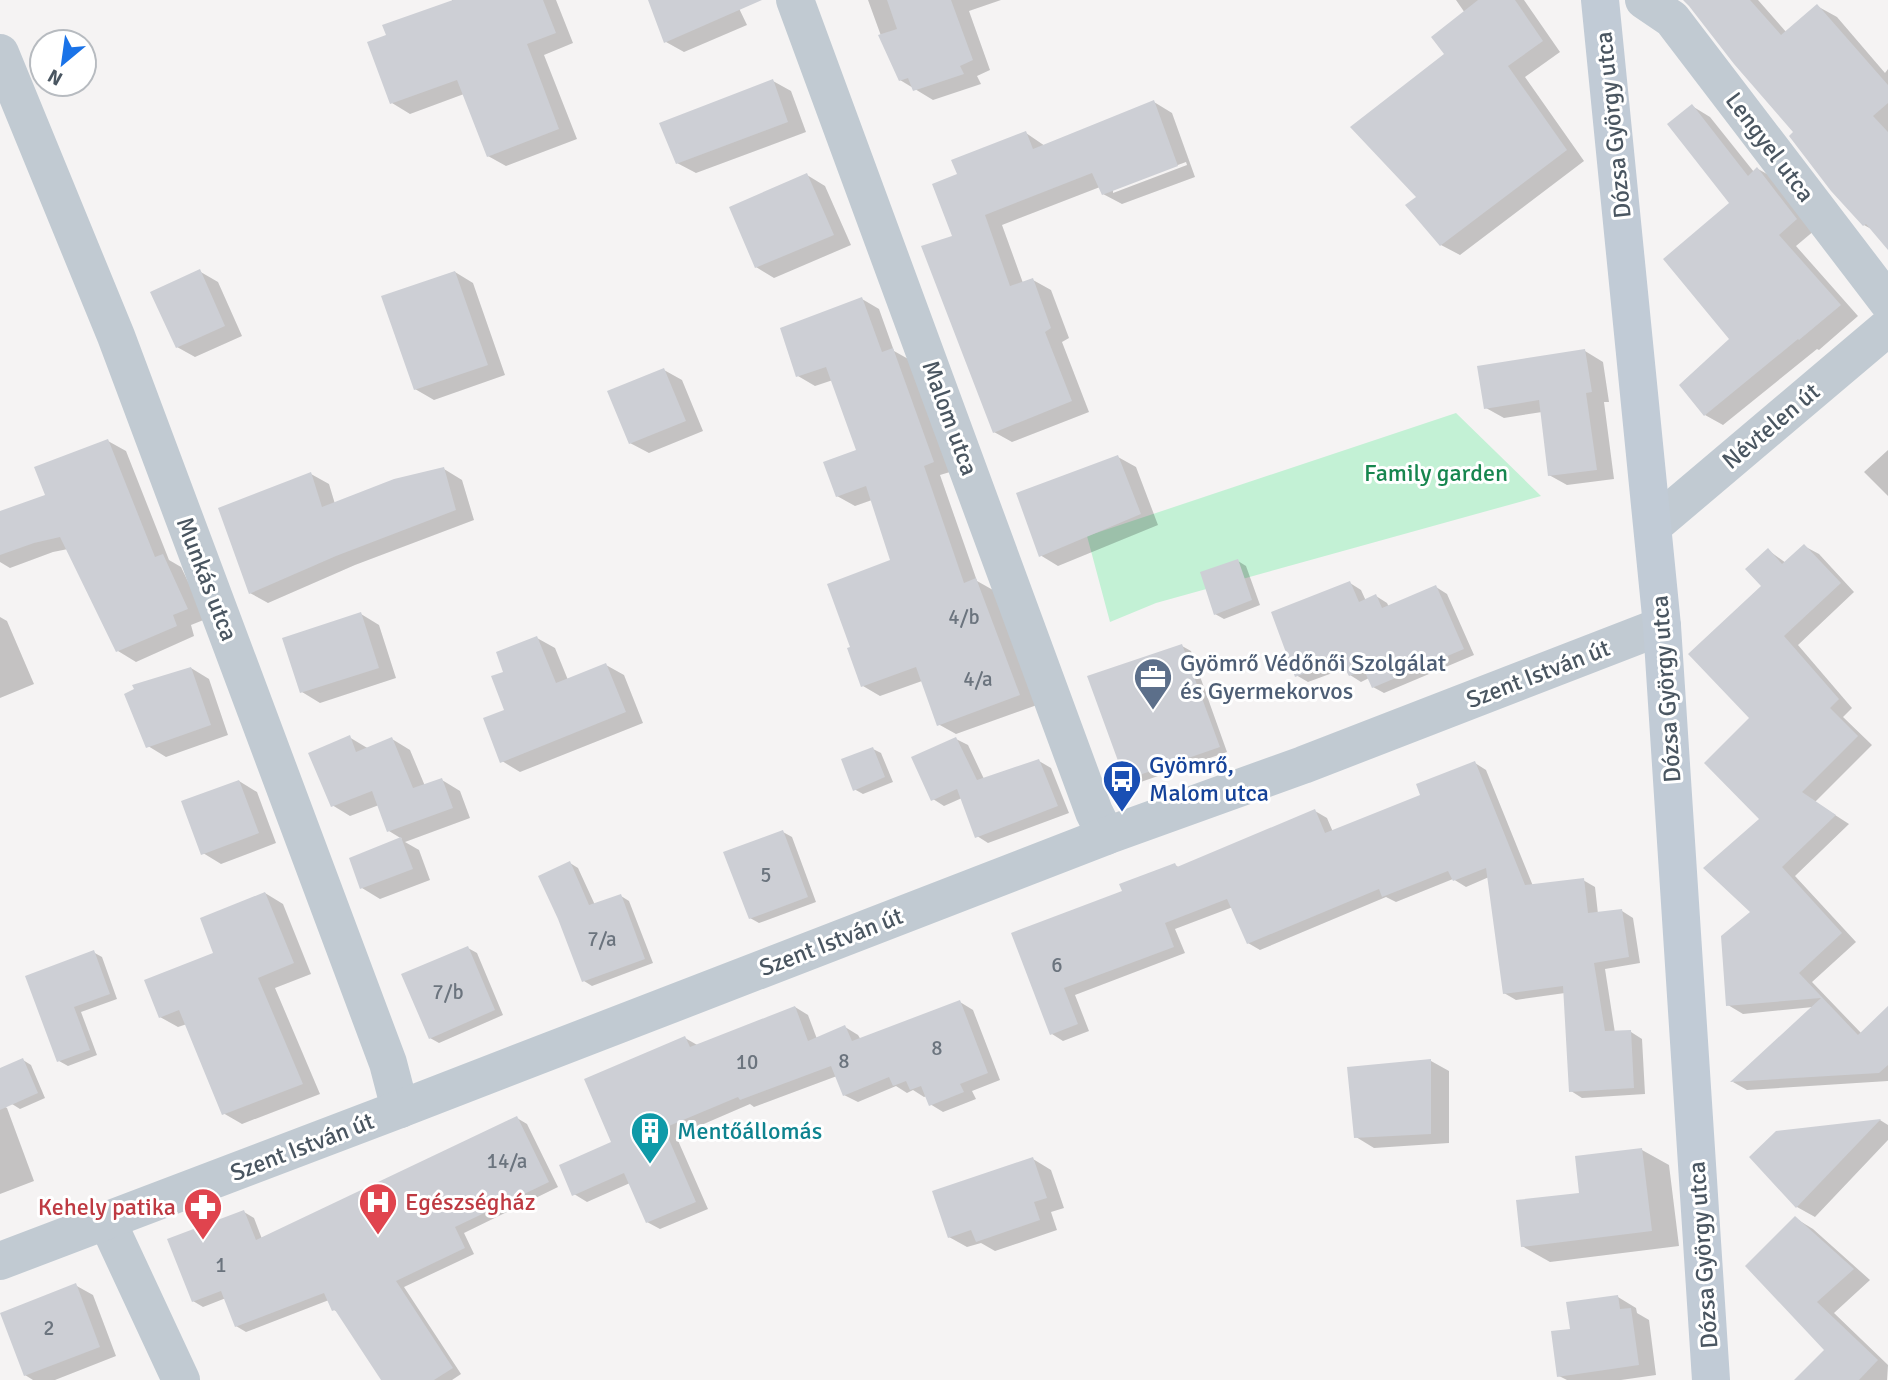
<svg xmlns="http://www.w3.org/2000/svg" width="1888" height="1380" viewBox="0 0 1888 1380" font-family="Signika,sans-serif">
<rect width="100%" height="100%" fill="#f5f3f3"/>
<path fill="#c3f1d5" d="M1456,413L1541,496L1156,603L1110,622L1087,536Z"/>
<path fill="#0003" fill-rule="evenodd" d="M452,0H556L573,43L544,55L577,139L506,166L488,156L464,94L410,114L392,103L389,35L452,2Z
M650,0H735L747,25L684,52L666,42Z
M868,0H1001L969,11L990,70L977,76L981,84L933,100L900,80L884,44Z
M1456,0H1524L1560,52L1525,77L1584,161L1460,255L1441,245L1419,198L1446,55L1465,13Z
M1685,0H1758L1787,33L1817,6L1837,17L1885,73L1888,69V248L1873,230L1864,225L1795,132Z
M773,81L791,91L806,132L696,173L677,163Z
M1154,102L1172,113L1195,177L1122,204L1103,194L1100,187L1002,225L1023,283L1033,280L1051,290L1069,338L1062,342L1089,412L1012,442L994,432L954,237L960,175L1026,133L1045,146ZM1186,162L1187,165L1113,193V189Z
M1692,106L1710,117L1754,172L1758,169L1776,179L1815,230L1796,246L1858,316L1819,350L1817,349L1723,425L1705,415L1732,339V204Z
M807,175L825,186L851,245L774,278L756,267Z
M199,271L218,282L242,336L195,357L177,347Z
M455,272L473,283L505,375L434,400L415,389Z
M862,299L879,309L894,351L910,360L950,472L940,475L977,581L993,590L1037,705L956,734L938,724L922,681L880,696L863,686L853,648L893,561L872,500L855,506L837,496L858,451L833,380L815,386L798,376Z
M1585,351L1603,362L1609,402H1604L1614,479L1567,485L1549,475L1542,412L1504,418L1486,408Z
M664,370L682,380L703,431L649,453L630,443Z
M108,441L126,451L169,560L181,567L206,619L191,625L194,636L136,662L118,651L68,549L53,552L10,568L0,562V513L47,496Z
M1888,450V496L1864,472Z
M1118,457L1136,467L1158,525L1058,566L1040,555Z
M444,469L462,480L474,520L355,565L268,603L250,593L311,474L329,484L335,504Z
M1804,546L1819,554L1854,592L1798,645L1852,708L1843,717L1872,745L1815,802L1849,824L1795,876L1856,942L1812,982L1862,1034L1888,1008V1081L1747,1090L1733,1082L1813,1007L1743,1014L1728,1005L1752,913L1762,819L1751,718L1768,550L1786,563Z
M1238,561L1246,566L1260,605L1224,619L1215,614Z
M1350,583L1361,590L1366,601L1376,596L1387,603L1389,607L1436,587L1447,594L1474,655L1384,693L1373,687L1369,678L1361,682L1350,675L1346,668L1308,682L1296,675Z
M361,614L379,625L396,678L320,703L302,692Z
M0,617L7,621L34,684L0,698Z
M537,638L555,648L568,680L606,665L624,675L643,723L520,772L502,761L506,711L505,672Z
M1182,646L1191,651L1227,752L1135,784L1127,779Z
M191,668L209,679L228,735L166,757L148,746Z
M349,737L369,749L392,739L410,750L425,786L442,780L460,791L470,818L405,842L419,850L430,880L380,899L362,888L352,859L402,839L389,831L379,805L350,816L332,805Z
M956,739L968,745L984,779L1039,761L1051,768L1069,813L988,843L977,836L962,798L944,806L933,799Z
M873,749L881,753L893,782L863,794L854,789Z
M1475,763L1486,770L1533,886L1583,880L1595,887L1598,914L1622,911L1633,918L1640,963L1605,969L1615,1033L1631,1032L1642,1039L1645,1094L1582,1098L1571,1091L1565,993L1516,1000L1504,993L1489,877L1466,887L1453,879L1396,902L1386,897L1260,950L1248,943L1233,907L1175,929L1185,953L1075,995L1089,1031L1063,1041L1052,1034L1013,934L1124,892L1175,865L1180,868L1315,811L1327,818L1333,832L1422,796Z
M239,781L257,792L276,843L221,864L203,853Z
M783,832L792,837L816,902L759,923L750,918Z
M570,863L578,868L595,905L621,896L629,901L653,963L592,986L584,981Z
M265,893L283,904L311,974L275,988L320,1094L242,1124L223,1113L187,1024L178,1027L160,1017L216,954Z
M468,948L477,953L503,1015L439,1043L430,1038Z
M93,952L102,957L117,999L81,1012L97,1055L68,1066L59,1061L28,977Z
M960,1002L973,1010L1000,1080L972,1091L976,1099L943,1112L930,1104L927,1096L924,1097L913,1090L907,1093L896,1086L858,1102L844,1095L837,1076L754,1107L750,1104L676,1136L708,1209L660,1229L647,1222L630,1183L587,1202L574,1194L613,1143L685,1038L699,1046L795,1007L808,1015L817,1039L845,1027L858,1035L861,1040Z
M23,1060L31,1065L45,1098L20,1109L12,1104L0,1077V1070Z
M1431,1061L1449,1071V1143L1374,1148L1356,1137Z
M0,1104L7,1108L34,1181L0,1194Z
M517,1118L527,1124L558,1187L464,1233L474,1254L404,1287L461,1374L452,1380H383L340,1313L334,1310L329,1300L246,1332L236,1326L226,1298L203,1307L193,1301L244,1212L254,1218L262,1239Z
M1880,1120L1888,1125V1140L1815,1217L1797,1207L1777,1133Z
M1642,1150L1669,1165L1679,1246L1550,1262L1522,1246L1581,1195Z
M1033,1159L1051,1170L1064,1208L1051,1212L1057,1230L995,1251L981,1243L967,1247L949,1237Z
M1795,1218L1813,1229L1870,1280L1834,1313L1888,1365L1887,1380H1797L1826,1350Z
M75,1285L93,1295L116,1356L55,1380H33L25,1375Z
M1618,1297L1636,1308L1637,1313L1649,1320L1656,1375L1621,1380H1567L1559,1376L1572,1330Z"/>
<path fill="#cdcfd5" d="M453,0H543L556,33L527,44L559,129L487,157L457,80L390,104L367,42L386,35L382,25Z
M648,0H762L664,43Z
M887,0H951L973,60L960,66L964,74L913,91L908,78L899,81L878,35L897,29Z
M1478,0H1515L1543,41L1508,66L1567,150L1440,246L1405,205L1416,197L1350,127L1444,54L1431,37Z
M1683,0H1750L1781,35L1817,4L1888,85V103L1873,116L1888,132V250L1866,224L1863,226L1831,191L1789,136L1793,132L1734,64L1689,6Z
M773,79L788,122L676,164L659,123Z
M1154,100L1178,166L1102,195L1092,173L985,215L1010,286L1033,278L1051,328L1045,332L1072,401L993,433L921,246L952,236L932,184L957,174L951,160L1026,131L1033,149Z
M1692,104L1748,176L1757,167L1797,219L1779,235L1841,305L1799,340L1798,339L1704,416L1679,385L1729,339L1663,259L1729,203L1667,124Z
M807,173L834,235L755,268L729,207Z
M200,269L225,326L176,348L150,292Z
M455,271L488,365L414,390L381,296Z
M862,297L882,352L893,348L934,462L924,466L964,583L976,578L1020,695L937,726L916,667L861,687L847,648L850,647L827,584L890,560L866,486L836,497L823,462L856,450L826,367L796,377L780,328Z
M1585,349L1592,392L1586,393L1597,470L1548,476L1539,400L1484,409L1477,366Z
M664,368L686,421L629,444L607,391Z
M108,439L155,557L163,554L188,609L173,615L177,626L116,652L60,537L34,543L0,555V511L45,495L34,467Z
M1118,455L1141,514L1039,557L1016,493Z
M444,467L456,510L336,556L249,594L218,508L311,472L322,507L394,479Z
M1804,544L1841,583L1784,636L1839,699L1830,708L1858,736L1802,792L1836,815L1782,867L1842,933L1799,973L1858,1035L1888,1006V1065L1879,1073L1730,1082L1821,998L1726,1006L1721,936L1750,912L1703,868L1759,819L1704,763L1749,718L1688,654L1761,586L1745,569L1768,548L1782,564Z
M1238,559L1252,600L1214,615L1200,572Z
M1350,581L1359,602L1376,594L1382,608L1436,585L1464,649L1372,688L1364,670L1349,676L1340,660L1295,677L1271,612Z
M361,612L379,668L300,693L282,638Z
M537,636L556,683L606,663L626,712L500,763L483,718L504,710L491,676L503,672L496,652Z
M1182,644L1220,747L1125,780L1087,676Z
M191,667L211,725L146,748L124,694L134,689L132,685Z
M350,735L356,752L392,737L413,788L442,778L453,808L387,832L372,791L331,807L308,753Z
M956,737L977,780L1039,759L1058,806L975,838L957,789L931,801L911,757Z
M873,747L885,777L853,791L841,759Z
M1475,761L1525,885L1584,878L1588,913L1622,909L1629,957L1594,963L1605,1031L1631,1030L1634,1088L1569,1092L1563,986L1503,994L1486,868L1453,881L1448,871L1382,897L1379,889L1247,944L1227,899L1165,923L1174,947L1064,988L1078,1024L1050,1035L1011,933L1122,891L1119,884L1175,863L1177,867L1315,809L1325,833L1420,795L1416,784Z
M239,780L259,833L201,855L181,801Z
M783,830L808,897L749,919L723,852Z
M401,837L413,869L360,889L349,858Z
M570,861L589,905L621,894L645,959L582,982L558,919L538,876Z
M265,892L294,963L258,978L303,1084L222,1115L179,1010L159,1018L144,980L213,953L200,918Z
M468,946L495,1010L429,1039L401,974Z
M94,950L110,994L74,1007L90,1050L57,1062L25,976Z
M960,1000L988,1073L960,1084L964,1092L929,1106L921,1086L910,1090L906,1081L893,1086L889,1077L843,1096L831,1066L740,1100L738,1097L664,1128L696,1202L646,1223L624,1173L572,1196L559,1165L611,1142L584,1079L685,1036L690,1047L795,1006L808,1041L845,1025L852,1041Z
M23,1058L38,1093L0,1110V1068Z
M1431,1059V1134L1354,1138L1347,1067Z
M517,1116L549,1182L455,1227L465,1248L396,1281L453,1368L434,1380H381L335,1310L332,1311L324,1293L235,1327L221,1291L192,1302L167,1239L244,1210L256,1240Z
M1881,1119L1796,1208L1749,1157L1776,1131Z
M1642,1148L1652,1231L1521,1247L1516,1200L1579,1193L1575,1156Z
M1033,1157L1047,1198L1034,1202L1040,1220L976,1242L971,1230L948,1238L932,1191Z
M1795,1216L1854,1269L1817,1302L1878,1360L1859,1380H1794L1824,1350L1745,1266Z
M76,1283L100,1347L24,1376L0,1313Z
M1618,1295L1620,1309L1631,1308L1639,1365L1557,1377L1551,1331L1570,1329L1566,1302Z"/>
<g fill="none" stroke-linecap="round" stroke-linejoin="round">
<path stroke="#c1cad2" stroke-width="38" d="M795,0L1094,812L1106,836
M1644,0L1672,19L1888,302
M0,53L116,336L388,1063L400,1109
M1654,525L1888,327
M107,1221L181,1380"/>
<path stroke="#c1cad2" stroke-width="38" d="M0,1261L400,1109L1106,836L1303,765L1662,626"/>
<path stroke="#c1cbd6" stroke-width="38" d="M1600,0L1662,626L1711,1380"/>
</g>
<defs>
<g id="office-pin" transform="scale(2.0125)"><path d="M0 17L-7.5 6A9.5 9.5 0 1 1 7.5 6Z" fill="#5c6f8a" stroke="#fff"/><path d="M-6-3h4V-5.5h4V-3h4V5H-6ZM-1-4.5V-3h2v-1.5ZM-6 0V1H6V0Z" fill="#fff"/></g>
<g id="bus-pin" transform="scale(2.0125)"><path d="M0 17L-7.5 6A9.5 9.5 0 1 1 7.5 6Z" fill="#1a4fb4" stroke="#fff"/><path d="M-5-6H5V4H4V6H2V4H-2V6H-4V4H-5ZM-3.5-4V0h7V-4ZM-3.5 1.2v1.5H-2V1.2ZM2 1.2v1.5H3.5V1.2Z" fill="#fff"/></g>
<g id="building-pin" transform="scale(2.0125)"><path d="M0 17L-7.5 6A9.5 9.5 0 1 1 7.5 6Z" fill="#0f9aa8" stroke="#fff"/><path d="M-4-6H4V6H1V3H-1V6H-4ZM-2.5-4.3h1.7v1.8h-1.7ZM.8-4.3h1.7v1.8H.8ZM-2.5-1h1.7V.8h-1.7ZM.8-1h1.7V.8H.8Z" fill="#fff"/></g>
<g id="hospital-pin" transform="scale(2.0125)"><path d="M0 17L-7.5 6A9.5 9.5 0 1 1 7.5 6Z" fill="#e0444e" stroke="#fff"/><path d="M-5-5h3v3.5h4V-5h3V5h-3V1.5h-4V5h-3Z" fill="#fff"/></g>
<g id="pharmacy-pin" transform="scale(2.0125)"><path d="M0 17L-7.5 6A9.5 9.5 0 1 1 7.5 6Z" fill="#e0444e" stroke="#fff"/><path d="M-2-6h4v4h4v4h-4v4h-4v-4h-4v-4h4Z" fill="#fff"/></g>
</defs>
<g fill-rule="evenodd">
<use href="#office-pin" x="1153" y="677"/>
<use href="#bus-pin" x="1122" y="779"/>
<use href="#building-pin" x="650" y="1131"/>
<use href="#hospital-pin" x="378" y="1202"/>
<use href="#pharmacy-pin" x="203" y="1207"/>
</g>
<g text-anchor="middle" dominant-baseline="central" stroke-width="6" stroke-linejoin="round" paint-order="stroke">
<g font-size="21" fill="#6b747e">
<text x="964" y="617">4/b</text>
<text x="978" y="679">4/a</text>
<text x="766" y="875">5</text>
<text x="602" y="939">7/a</text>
<text x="1057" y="965">6</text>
<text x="448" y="992">7/b</text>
<text x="937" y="1048">8</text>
<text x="844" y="1061">8</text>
<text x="747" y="1062">10</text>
<text x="507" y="1161">14/a</text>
<text x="221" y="1265">1</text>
<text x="49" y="1328">2</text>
</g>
<g font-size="24" fill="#4a5661" stroke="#fff">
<text transform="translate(1613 125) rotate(-96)">Dózsa György utca</text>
<text transform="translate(1770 147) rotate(53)">Lengyel utca</text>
<text transform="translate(950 418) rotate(70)">Malom utca</text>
<text transform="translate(1771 426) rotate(-40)">Névtelen út</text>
<text transform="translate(207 579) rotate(69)">Munkás utca</text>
<text transform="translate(1538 674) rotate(-21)">Szent István út</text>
<text transform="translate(1666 689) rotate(-94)">Dózsa György utca</text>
<text transform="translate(831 942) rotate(-21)">Szent István út</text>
<text transform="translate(302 1147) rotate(-21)">Szent István út</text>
<text transform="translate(1703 1255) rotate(-94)">Dózsa György utca</text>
</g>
<g font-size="24" fill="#17864f" stroke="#fff">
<text x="1436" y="473">Family garden</text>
</g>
<g font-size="24" fill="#4e5e75" stroke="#fff" text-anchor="start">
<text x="1180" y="663">Gyömrő Védőnői Szolgálat<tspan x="1180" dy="28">és Gyermekorvos</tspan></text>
</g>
<g font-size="24" fill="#164399" stroke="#fff" text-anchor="start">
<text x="1149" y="765">Gyömrő,<tspan x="1149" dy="28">Malom utca</tspan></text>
</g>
<g font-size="24" fill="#0d838f" stroke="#fff" text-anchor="start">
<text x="677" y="1131">Mentőállomás</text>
</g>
<g font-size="24" fill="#be3a42" stroke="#fff" text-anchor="start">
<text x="405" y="1202">Egészségház</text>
<text x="176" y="1207" text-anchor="end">Kehely patika</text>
</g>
</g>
<g transform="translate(63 63) rotate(209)"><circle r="33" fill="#ffffff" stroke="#b7bbc0" stroke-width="2"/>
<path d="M0-5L12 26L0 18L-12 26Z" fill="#1a73e8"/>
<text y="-10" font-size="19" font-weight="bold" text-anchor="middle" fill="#4a5661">N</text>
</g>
</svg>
